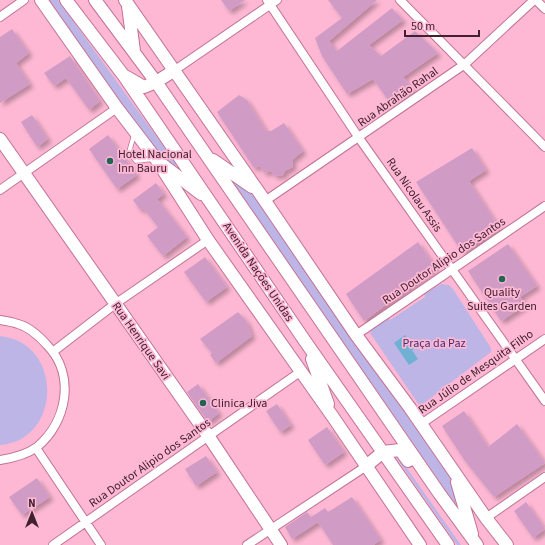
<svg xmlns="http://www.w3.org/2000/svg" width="545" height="545" viewBox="0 0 545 545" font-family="'Source Sans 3',sans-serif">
<defs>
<filter id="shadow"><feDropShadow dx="3.5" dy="3.5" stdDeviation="2" flood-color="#0004"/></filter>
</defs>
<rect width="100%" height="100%" fill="#feb8d4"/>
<path fill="#beb5e7" d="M48,0H58L177,165L174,166L146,139Z
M233,180L254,196L446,470L452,481L457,503H455L442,485L232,181Z
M441,284L449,285L453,289L491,348V352L423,404L419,405L370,333L372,329L389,318L390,320L425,297L424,294Z
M0,336C65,343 61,441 0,445Z
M395,456L399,457L461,545H457Z"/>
<path fill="#70b1d3" d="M405,335L415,348L412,350L418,359L409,365L394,343Z"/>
<path fill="#d09cc6" filter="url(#shadow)" d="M221,0H245L229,11Z
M328,0H377L329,41L337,51L392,8L403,20L369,45L381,56L415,31L438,53L403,77L413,89L391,104L373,79L347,94L322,56L315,38L342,18Z
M12,29L29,53L16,63L30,84L0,103V37Z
M70,56L100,101L89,110L66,78L54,86L44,73Z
M239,95L247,100L266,131H271L284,123L303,151L292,160L293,167L285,171L283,175L275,176L271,171L264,173L260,166L254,168L217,112Z
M32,115L48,139L37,147L21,122Z
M108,135L137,175L117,189L89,149Z
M472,148L486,170L469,181L500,229L462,252L416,182Z
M156,183L164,194L157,199L187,237L163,256L147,236L158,227L143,208L140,210L133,200Z
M418,242L436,268L364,321L346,294Z
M508,244L537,286L520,297L526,305L501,321L468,271Z
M205,257L227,287L206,302L184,272Z
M238,312L247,322L252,336L216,363L210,355L212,353L200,339Z
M198,384L219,413L208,422L187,392Z
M277,404L291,425L280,432L266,411Z
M464,411L488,447L517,424L545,463L494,497L465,461L442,426Z
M327,427L344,452L325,465L308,440Z
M206,456L217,472L196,486L185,469Z
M37,478L50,497L22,515L9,497Z
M352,497L381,540L373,545H333L318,522L292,539L285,527L307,512L311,517L325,508L328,512Z
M526,502L545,529L533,538L514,511Z"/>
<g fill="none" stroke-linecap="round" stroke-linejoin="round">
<g stroke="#c27295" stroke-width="5.5">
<path id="lane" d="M134,135L129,152L136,161L153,159"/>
</g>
<g stroke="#c27295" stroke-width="10">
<path id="street" d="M267,0L359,138L545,401
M400,0L545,147
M536,0L545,9
M0,17L24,0
M175,70L277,0
M0,190L117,108
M265,201L465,64L534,0
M0,320C6,321 12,322 18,324C30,327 39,336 47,345C76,375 67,422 37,447C26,455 13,458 0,460
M356,335L545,206
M54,351L115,304L208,240
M421,424L545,339
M36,448L101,545
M486,518L545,477
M53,545L300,372
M247,545L365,467"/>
</g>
<g stroke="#c27295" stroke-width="14">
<path id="secondary" d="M41,0L117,108L156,159L208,240L333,417L420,545
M66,0L124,76L307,344L448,545
M95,0L156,82L439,493L477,545
M125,0L265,201L356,335L410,408L486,518L507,545
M128,6L134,51
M125,76L144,87L156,82L175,70
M0,139L209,437L281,545
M213,160L252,187
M163,165L201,194
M312,359L328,404
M365,467L383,452L400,450L408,461
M457,482L472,534"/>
</g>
<use href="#lane" stroke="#fff" stroke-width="4"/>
<use href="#street" stroke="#fff" stroke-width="8"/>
<use href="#secondary" stroke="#fff" stroke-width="12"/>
</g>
<g fill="#226453" stroke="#feb8d4" stroke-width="1.5">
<circle cx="110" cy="161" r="4"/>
<circle cx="502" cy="279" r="4"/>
<circle cx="203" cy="403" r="4"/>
</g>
<g text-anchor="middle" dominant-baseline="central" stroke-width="3.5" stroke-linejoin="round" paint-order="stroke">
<g font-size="12" fill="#41202f" stroke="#feb8d4">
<text transform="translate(398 97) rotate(-35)">Rua Abrahão Rahal</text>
<text transform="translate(414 195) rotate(55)">Rua Nicolau Assis</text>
<text transform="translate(444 261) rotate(-34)">Rua Doutor Alipio dos Santos</text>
<text transform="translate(258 272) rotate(56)">Avenida Nações Unidas</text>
<text transform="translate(141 341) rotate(55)">Rua Henrique Savi</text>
<text transform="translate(476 372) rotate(-35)">Rua Júlio de Mesquita Filho</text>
<text transform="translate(150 463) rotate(-35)">Rua Doutor Alipio dos Santos</text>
</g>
<g font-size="12" fill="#41202f" stroke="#feb8d4" text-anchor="start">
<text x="118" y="154">Hotel Nacional<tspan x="118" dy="14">Inn Bauru</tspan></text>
<text x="502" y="292" text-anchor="middle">Quality<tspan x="502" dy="14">Suites Garden</tspan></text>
<text x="211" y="403">Clinica Jiva</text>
</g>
<g font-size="12" fill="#432f74" stroke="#feb8d4">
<text x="434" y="343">Praça da Paz</text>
</g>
</g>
<g transform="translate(32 513)" stroke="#feb8d4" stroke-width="3" paint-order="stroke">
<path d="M0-3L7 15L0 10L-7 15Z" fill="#41202f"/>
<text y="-6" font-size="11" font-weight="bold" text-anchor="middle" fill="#41202f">N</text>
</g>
<path d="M405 30v6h74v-6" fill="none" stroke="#41202f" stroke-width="2"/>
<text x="411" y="30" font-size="12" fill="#41202f" stroke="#feb8d4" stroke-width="3" paint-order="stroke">50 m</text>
</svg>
